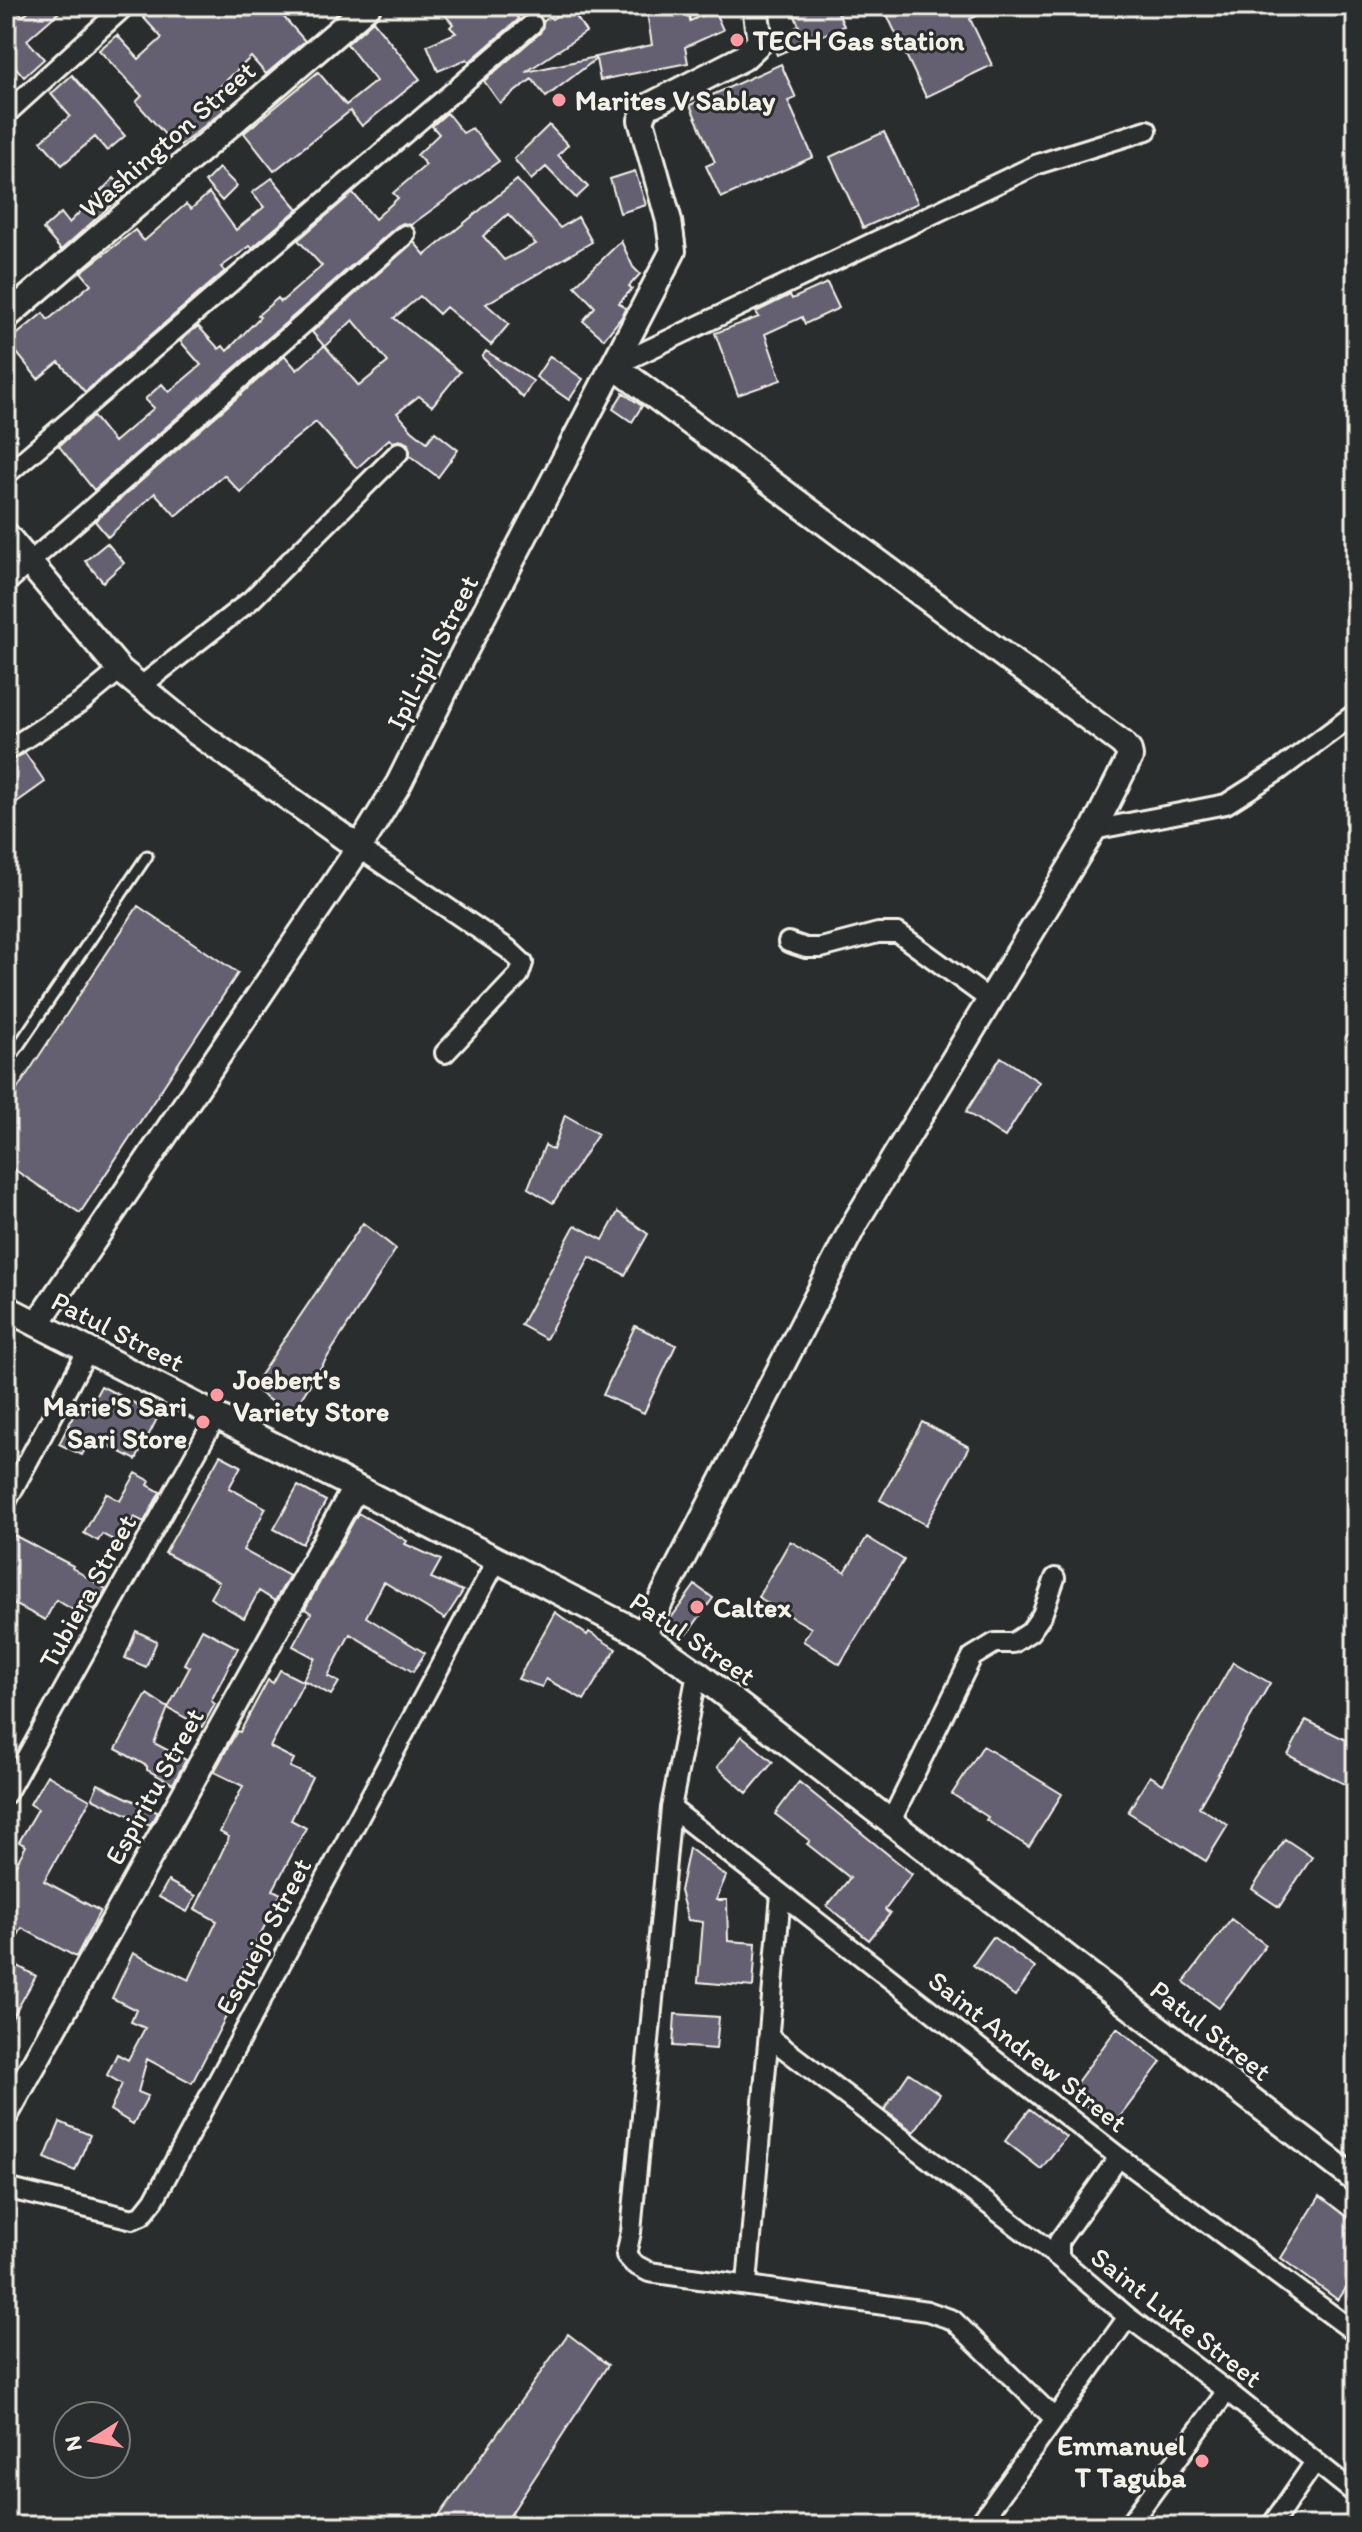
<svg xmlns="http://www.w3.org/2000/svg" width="1362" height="2532" viewBox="0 0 1362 2532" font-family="Itim,sans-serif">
<rect width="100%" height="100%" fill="#2a2d2e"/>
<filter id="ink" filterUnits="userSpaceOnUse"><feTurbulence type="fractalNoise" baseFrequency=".0125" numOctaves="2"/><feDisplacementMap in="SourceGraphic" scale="16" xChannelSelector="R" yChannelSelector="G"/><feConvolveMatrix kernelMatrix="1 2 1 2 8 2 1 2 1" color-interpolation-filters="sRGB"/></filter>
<g filter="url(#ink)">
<path fill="#656071" stroke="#f4f1e8" stroke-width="2" fill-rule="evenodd" d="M34,6H66L27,40L44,59L24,77L6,56V15L14,7L23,16Z
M156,6H274L305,41L266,74L251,57L211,95L224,110L181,145L178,142L174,145L136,102L142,96L99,50L117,35L139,59L162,38L143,17Z
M437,6H508L519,19L469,62L467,59L438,71L427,45L456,33L450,27L453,24Z
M646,6H688L690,21L714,10L723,30L685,47L688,63L600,80L596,59L546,97L532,79L500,103L484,81L540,33L544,21L550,17L552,19L570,7L586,32L526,72L652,45Z
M791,6H835L844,26L777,55L774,48L775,38L799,26Z
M906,6H997L970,19L992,65L926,97L887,15Z
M373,21L420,79L362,126L350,111L274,171L244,133L318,72L346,105L376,81L347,44Z
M781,64L796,98L788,101L813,157L721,198L706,166L715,162L690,105Z
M72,75L125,136L107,151L95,137L62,165L41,141L70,116L51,94Z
M447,113L463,133L472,128L499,161L411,225L403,223L397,226L94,490L59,446L93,416L114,442L154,408L145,399L162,384L169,392L201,365L180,341L198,326L219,349L223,346L227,351L260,317L258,315L278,298L281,302L322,266L298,240L353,193L375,219L398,198L393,193L426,165L417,155L439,134L432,126Z
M549,125L568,145L558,155L588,187L576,198L546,167L531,180L514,159Z
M884,132L918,203L863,228L830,157Z
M219,168L237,186L222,201L205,182Z
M635,171L646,205L620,213L610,179Z
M114,178L126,192L61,250L43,229L61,213L69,223Z
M272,178L298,209L252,248L250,246L221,267L225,271L85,392L59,362L38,379L8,342L43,313L48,320L91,284L81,272L135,230L144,241L186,204L191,209L209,193L236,230L264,207L252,193Z
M517,180L560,228L578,217L592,242L486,304L509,324L491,345L446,307L439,314L420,296L394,318L460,372L432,406L419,396L397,413L412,430L427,442L435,432L458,450L438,477L410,456L408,444L401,440L393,442L389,439L357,468L316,422L280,451L241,493L224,475L176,516L155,493L108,537L95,521L285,356L297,370L324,346L312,332L414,242L425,255ZM508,214L536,244L504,260L483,236ZM353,320L388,362L359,386L325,346Z
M621,241L633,267L640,274L629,286L632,289L619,303L626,309L621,318L604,339L583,321L595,307L575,286Z
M827,283L839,308L805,324L802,317L765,334L781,380L738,395L715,333L759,317L756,312L790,295L792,299Z
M486,351L533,381L523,398L482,357Z
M550,356L583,379L569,400L536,377Z
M623,393L642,406L632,422L613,409Z
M107,543L124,563L103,582L85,561Z
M25,753L45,782L14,804L6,793V763Z
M138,906L238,973L80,1213L6,1164V1106Z
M1001,1057L1039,1082L1005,1137L966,1112Z
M565,1115L598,1134L553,1203L528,1188L545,1145L553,1150Z
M618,1212L648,1234L625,1275L590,1257L546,1339L521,1325L575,1225L603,1240Z
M363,1223L396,1249L290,1416L252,1387Z
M635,1326L676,1345L644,1413L603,1395Z
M101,1386L140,1406L161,1411L136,1460L92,1437L82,1455L59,1444L78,1407L87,1412Z
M922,1422L969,1447L926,1525L880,1500Z
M220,1455L241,1466L229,1488L266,1508L243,1550L289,1576L275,1601L259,1591L244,1618L210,1598L219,1582L165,1553Z
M136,1473L150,1481L148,1485L160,1492L144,1522L134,1517L119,1543L102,1534L98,1541L84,1533L106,1493L120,1501Z
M298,1486L326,1501L302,1544L274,1529Z
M358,1513L407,1541L405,1544L441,1560L431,1578L463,1591L445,1619L384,1582L366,1617L425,1653L413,1672L350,1634L328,1676L339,1682L331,1695L303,1680L315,1658L293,1646L311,1613L305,1609Z
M6,1531L73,1566L72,1568L106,1589L95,1610L87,1606L82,1615L56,1600L45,1620L6,1600Z
M867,1537L904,1560L840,1664L803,1641L811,1628L758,1597L790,1541L845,1572Z
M695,1585L713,1598L687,1634L669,1621Z
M555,1612L587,1635L589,1632L616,1649L584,1700L546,1679L542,1687L518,1679Z
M202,1629L238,1648L211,1701L215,1704L202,1727L168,1708L190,1667L184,1664Z
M136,1631L157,1641L146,1667L125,1658Z
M1233,1662L1270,1683L1199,1807L1228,1825L1206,1861L1128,1812L1150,1776L1163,1784Z
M280,1670L304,1682L270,1747L294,1759L290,1767L312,1777L291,1820L306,1828L273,1890L281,1894L228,1998L234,2001L192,2083L147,2059L138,2092L148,2096L133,2124L110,2110L122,2084L107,2075L117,2054L128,2060L145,2028L131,2022L136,2010L112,1998L133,1953L189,1980L217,1921L195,1909L229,1837L220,1832L243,1786L214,1772L237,1731L240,1732L268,1680L273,1683Z
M147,1694L168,1708L154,1743L186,1760L173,1784L147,1770V1766L116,1749Z
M1306,1720L1356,1745V1790L1288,1755Z
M742,1736L773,1762L747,1793L717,1767Z
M983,1746L1062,1794L1029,1847L986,1820L988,1817L952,1794Z
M47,1775L90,1800L44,1881L100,1911L76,1957L22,1928L6,1957V1883L26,1846L19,1842L38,1809L30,1804Z
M799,1782L912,1874L885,1910L890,1914L869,1940L827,1906L850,1878L807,1844L810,1841L775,1814Z
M98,1784L157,1812L150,1825L92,1798Z
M1285,1839L1312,1857L1279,1907L1252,1889Z
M689,1848L726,1876L716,1900H727L728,1941L756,1943L753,1987L698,1982L703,1922L688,1920L680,1891Z
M168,1881L196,1896L187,1912L159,1897Z
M1231,1919L1266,1945L1219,2008L1184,1982Z
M993,1937L1035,1968L1015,1996L973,1965Z
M16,1965L36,1976L6,2029V1983Z
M675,2014L719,2017L716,2049L673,2046Z
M1117,2028L1161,2062L1113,2126L1069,2093Z
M909,2073L940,2094L914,2132L884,2110Z
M1030,2109L1066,2137L1041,2169L1005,2141Z
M60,2122L90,2135L75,2171L45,2158Z
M1320,2196L1356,2224V2274L1338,2300L1281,2258Z
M568,2334L608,2365L503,2526H432Z"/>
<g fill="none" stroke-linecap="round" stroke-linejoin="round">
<g stroke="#f4f1e8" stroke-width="15">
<path id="lane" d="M6,1064L147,856"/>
</g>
<g stroke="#f4f1e8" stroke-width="24">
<path id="street" d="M6,114L125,6
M614,366L1038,164L1147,130
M6,475L532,24
M6,583L405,235
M140,687L251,600L399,452
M6,751L80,703L120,670
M1093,830L1226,804L1278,771L1356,713
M359,848L508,949L523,963L519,975L445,1053
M788,942L806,948H821L878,933H898L990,1000
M6,1502L89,1348
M697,1673L671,1808L631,2232L626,2255L634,2264L649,2272L927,2311L953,2320L1055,2419
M6,1794L217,1415
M671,1808L1119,2157L1356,2333
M891,1821L972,1657L995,1643H1013L1030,1632L1042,1615L1055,1578
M769,2037L1059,2258
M1119,2157L1059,2241V2258L1128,2317L1227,2391L1356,2494
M6,2188L133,2219L142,2215L154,2200L498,1558
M747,2284L781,1894
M978,2526L1128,2317
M1128,2526L1227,2391
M1271,2526L1315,2462"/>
</g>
<g stroke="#f4f1e8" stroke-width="30">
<path id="secondary" d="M6,317L368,6
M614,366L1122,743L1129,751L1130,757L1093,830L856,1221L643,1635
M6,535L120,670L196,732L359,848
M6,1308L643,1635L697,1673L1356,2180
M37,1324L359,848L399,783L460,660L673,251L669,221L641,120L647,107L743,58L760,42L755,6
M6,2114L355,1488"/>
</g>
<use href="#lane" stroke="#2a2d2e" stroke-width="9"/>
<use href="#street" stroke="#2a2d2e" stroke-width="18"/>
<use href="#secondary" stroke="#2a2d2e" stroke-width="24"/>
</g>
</g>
<g fill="#ff9aa2" stroke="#2a2d2e" stroke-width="3">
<circle cx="737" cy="40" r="8"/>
<circle cx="559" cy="100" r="8"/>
<circle cx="217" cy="1395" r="8"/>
<circle cx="203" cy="1422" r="8"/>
<circle cx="697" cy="1607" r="8"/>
<circle cx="1202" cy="2461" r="8"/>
</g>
<g text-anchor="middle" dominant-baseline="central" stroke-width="6" stroke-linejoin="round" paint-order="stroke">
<g font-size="28" font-weight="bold" fill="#f4f1e8" stroke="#2a2d2e" text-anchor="start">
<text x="753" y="40">TECH Gas station</text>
<text x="575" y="100">Marites V Sablay</text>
<text x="233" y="1379">Joebert's<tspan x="233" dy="32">Variety Store</tspan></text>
<text x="187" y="1406" text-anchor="end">Marie'S Sari<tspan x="187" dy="32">Sari Store</tspan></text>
<text x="713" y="1607">Caltex</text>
<text x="1186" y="2445" text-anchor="end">Emmanuel<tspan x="1186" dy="32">T Taguba</tspan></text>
</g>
<g font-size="28" fill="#f4f1e8" stroke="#2a2d2e">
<text transform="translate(167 139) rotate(-41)">Washington Street</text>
<text transform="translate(432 652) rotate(-63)">Ipil-ipil Street</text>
<text transform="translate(118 1331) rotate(27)">Patul Street</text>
<text transform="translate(87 1591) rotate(-61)">Tubiera Street</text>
<text transform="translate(693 1638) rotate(34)">Patul Street</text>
<text transform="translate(154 1786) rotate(-61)">Espiritu Street</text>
<text transform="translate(263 1936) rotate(-62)">Esquejo Street</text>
<text transform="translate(1211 2030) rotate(38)">Patul Street</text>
<text transform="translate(1028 2051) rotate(38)">Saint Andrew Street</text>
<text transform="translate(1177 2317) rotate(38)">Saint Luke Street</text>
</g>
</g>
<rect width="1362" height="2532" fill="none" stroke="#2a2d2e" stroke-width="32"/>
<rect x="16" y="16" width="1330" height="2500" fill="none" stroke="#f4f1e8" stroke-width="3" filter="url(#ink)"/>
<g transform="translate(92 2440) rotate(259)"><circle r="38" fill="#2a2d2e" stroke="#7b7b78" stroke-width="2"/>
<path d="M0-6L14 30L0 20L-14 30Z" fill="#ff9aa2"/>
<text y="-12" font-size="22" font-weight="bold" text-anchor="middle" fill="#f4f1e8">N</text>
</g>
</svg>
